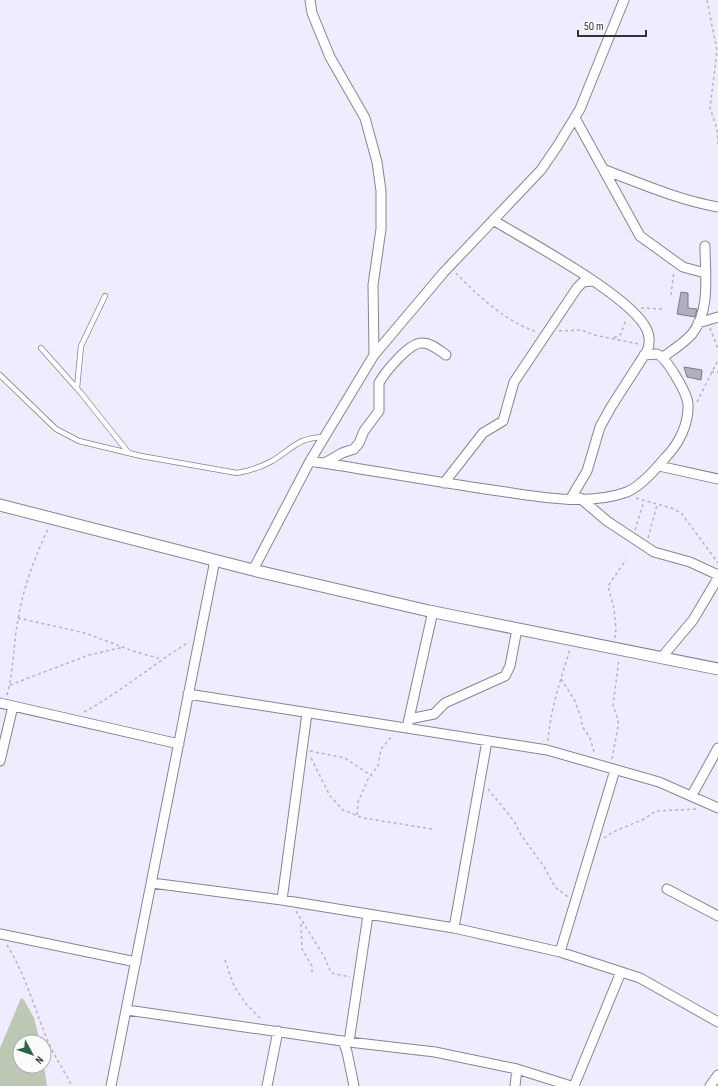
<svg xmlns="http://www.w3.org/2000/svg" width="718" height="1086" viewBox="0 0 718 1086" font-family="'Sofia Sans Condensed',sans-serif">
<rect width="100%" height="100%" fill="#efecff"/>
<path fill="#bcc8b4" d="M21,998L24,1000L34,1018L40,1042H20V1066H44L47,1086H0V1048Z"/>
<path fill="#b0aebf" stroke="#7d7a8b" d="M681,292L688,293V308L697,309L695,317L677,314Z
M684,367L702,370L701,380L687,377Z"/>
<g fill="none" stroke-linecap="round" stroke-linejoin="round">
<g stroke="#878494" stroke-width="6">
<path id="service" d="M41,348L81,393L128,452
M0,375L56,429L79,441L141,456L237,473C250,471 261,467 272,461C294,448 296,438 324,437
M77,388L81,346L105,296"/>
</g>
<g stroke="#878494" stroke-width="11">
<path id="minor" d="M310,0L312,13L330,57L365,118L377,162L381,191V229L373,285L374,355
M575,118L640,236L683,267L705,273
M605,170C642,184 679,200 718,207
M493,220C527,241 632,296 647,330C650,337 650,344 647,351L611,407L600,427L587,471L571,498
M698,323L718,317
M663,357C673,350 684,343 692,334C711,310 705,274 705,246
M310,461C370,470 431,481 492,490C535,496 585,507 627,492C641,486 655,470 665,458C679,444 689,424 688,404C687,393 667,358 657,354L644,355
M325,463L342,453L354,449L359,443L364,431L379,411V383C385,372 408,344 421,343C430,342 439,350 446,355
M659,466L718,479
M444,483L483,433L503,421L514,382L577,288L583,282L592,281
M580,498L607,521L654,552L690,562L718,575
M253,570L310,461L374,355L444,272L541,170L558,145L580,109L624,0
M662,657L693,620L718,578
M188,694L547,750L659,782L718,808
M0,703L179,744
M409,719L434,714L445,703L505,676L510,666L517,629
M408,723L433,611
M0,761L13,706
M692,795L718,748
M152,883L282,900L454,928L560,952L640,978L718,1022
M667,889L718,916
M282,900L307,713
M454,928L487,741
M0,934L136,962
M560,952L615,770
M127,1010L349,1042L435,1052L517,1069L571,1086
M343,1041L347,1052L354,1086
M349,1042L368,915
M111,1086L215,560
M267,1086L278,1031
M515,1086L517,1069
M574,1086L621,972
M710,1086L718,1075"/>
</g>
<g stroke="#878494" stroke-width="13">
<path id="tertiary" d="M0,505L253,570L429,611L718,669"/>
</g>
<path stroke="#b6b3c3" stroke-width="1.5" stroke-dasharray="3 3" stroke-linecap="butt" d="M707,0L717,51L710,108L717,129L718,145
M456,273C477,295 508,324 538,332
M671,295L674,271
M641,308L663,309
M710,328L718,349
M559,331L582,330L594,335L639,344
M614,338L621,334L626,319
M711,372H718
M697,402L718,360
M636,498L674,509L682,514L718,563
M635,530L644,501
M648,538L657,505
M18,618L85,633L136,652L161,659
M615,638L616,629L614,609L608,586L626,560
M561,679L574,699L581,717L582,726L590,738L595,755
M10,685L89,655L124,647
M7,695C14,670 13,645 18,620C23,588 35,556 49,527
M84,712C121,692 153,664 189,642
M548,741C550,710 561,679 570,649
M310,751L345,758L370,775
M311,758L330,796L343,810L363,818L432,829
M612,759L618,727V720L613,705L619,659
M488,789L514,821L521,835L543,865L555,887L568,897
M357,815L358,802L368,779L378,766L381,749L393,735
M604,838L613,832L644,819L656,811L697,809
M296,911L325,958L331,973L350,977
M301,924L302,949L312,966V973
M7,945C25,974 34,1007 47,1039C54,1056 64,1070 72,1086
M225,960L234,986L246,1004L262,1020"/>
<use href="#service" stroke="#fff" stroke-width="4.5"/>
<use href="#minor" stroke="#fff" stroke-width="9"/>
<use href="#tertiary" stroke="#fff" stroke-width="11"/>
</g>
<g transform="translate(32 1054) rotate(130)"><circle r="19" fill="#fcfcfc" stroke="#acabae"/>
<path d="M0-3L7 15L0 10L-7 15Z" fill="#2b634b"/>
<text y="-6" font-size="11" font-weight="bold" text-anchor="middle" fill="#333239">N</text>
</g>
<path d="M578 30v6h68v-6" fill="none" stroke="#333239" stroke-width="2"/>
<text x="584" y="30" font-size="12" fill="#333239" stroke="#fcfcfc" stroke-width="3" paint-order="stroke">50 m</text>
</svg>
